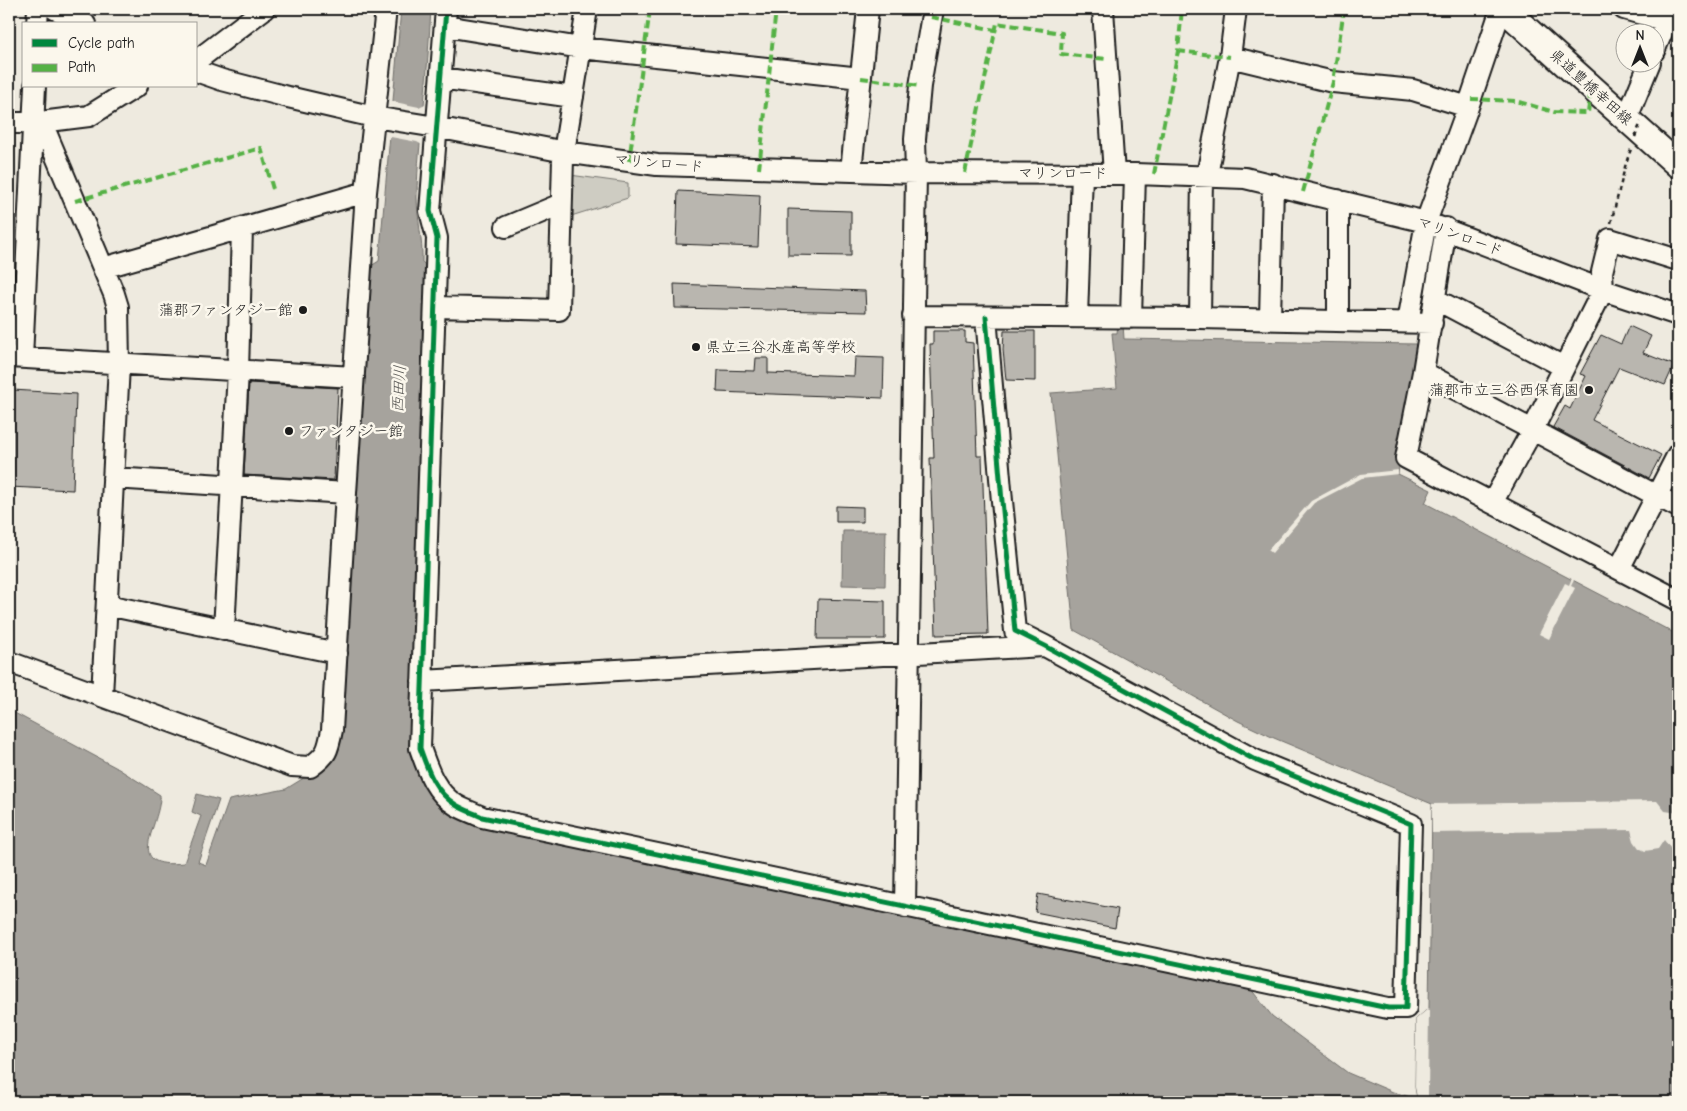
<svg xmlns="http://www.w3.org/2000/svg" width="1687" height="1111" viewBox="0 0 1687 1111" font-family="'Comic Neue','Klee One',sans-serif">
<rect width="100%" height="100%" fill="#eeeadf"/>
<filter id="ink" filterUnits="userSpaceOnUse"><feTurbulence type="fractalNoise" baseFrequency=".02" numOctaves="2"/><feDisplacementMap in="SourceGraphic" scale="10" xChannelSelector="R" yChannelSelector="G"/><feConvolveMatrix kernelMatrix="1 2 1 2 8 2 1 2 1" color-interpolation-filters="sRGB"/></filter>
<g filter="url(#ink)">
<path fill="#ceccc2" stroke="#75746f" d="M570,175L628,183V198L568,217Z"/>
<path fill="#a6a39d" stroke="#6f6d69" d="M401,9H431C429,41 427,73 424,105C421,136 417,166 417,197C417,219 423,240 422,262L428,267L411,746C415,776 428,800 454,816C463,821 474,824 484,828L1250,988L1272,1016L1348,1073L1393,1092L1417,1099L1415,1087L1416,1019L1429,1008L1432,804L1274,738L1238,721L1074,630L1051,393L1117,388L1112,333H1117L1118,324H1123L1124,339L1416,344L1398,474L1431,490L1425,503L1678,635V1102H9V710L117,768L160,795C161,826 121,870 184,863L201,816L192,812L197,794L219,800L198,862L206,865L229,800L286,789L315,771L344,690L371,266L379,261Z
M843,531H886L885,586L842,585Z"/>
<path fill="#eeeadf" d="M390,101L419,107L427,103L422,145L417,142L391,137L386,139Z
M1398,470V474L1362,478L1314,503L1272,553L1268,550L1311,501L1361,474Z
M1572,578L1574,580L1571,586L1575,588L1549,639L1539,634L1565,583L1569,585Z
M1657,801L1665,811L1678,813V858L1664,840L1658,849L1645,851L1639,848L1634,841L1631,830L1432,833V804Z
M1429,1008L1428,1097L1429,1102H1418L1415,1087L1416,1019Z"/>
<path fill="#b9b6af" stroke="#1c1c1c" d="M678,191L760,195L758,247L676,244Z
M788,209L851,211V256L788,255Z
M674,284L865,291L866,312L675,308Z
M1629,326L1651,336L1643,353L1674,365L1665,385L1619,367L1592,420L1661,455L1649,478L1553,427L1565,406L1570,409L1586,376L1580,374L1601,335L1621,344Z
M933,331H965V342L973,343L977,456H982L988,634L936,635L930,458H934L930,344H933Z
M1004,331H1035V381L1006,380L1003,350Z
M855,357L884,358L883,398L717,392L718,370L755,371L756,358H768V373L854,376Z
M249,383L338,388L334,480L244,475Z
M13,390L76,394L73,490L9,487V453Z
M836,506L863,507V522H836Z
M818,599L885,601V639H817Z
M1038,894L1118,909L1115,928L1035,912Z"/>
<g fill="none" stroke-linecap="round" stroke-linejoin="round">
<g stroke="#1c1c1c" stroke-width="24">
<path id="minor" d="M55,9L85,24
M446,9L430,211L437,238L420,748C428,771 435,792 456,805C464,810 474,813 482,817L1388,1008H1406L1411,824L1255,760L1045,646L1015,631L1002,501L986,317
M1103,9L1114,174
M1624,9L1667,21L1678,23
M37,24L38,9
M445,26L581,48L861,78
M1654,51L1667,21
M1230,57L1333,82L1413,90L1468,107
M196,61L264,9
M196,71L222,80L288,97L374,117L436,127L565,152L657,165L916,173L1135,174L1245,178L1426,222L1603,290L1678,315
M441,78L573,97
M1627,118L1650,62
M9,123H33L89,116L137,86
M33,123L47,135L114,294L118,307L119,365L102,696
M851,171L868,9
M1207,175L1230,57L1236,9
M506,227L561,204
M1446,228L1423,372L1406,458L1678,600
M103,268L366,192
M1435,299L1564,367
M435,307L559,310L563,158L587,9
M913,316L1200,318L1432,323
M1077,317L1082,174
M1131,318L1135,174
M1200,318L1202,176
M1270,320L1273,184
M1338,321V200
M1408,322L1426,222L1468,107L1501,9
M9,357L354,377
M22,358L35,86
M1423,372L1678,507
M113,478L346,493
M1492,503L1533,429L1603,290L1602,272L1610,239L1678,260
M1619,569L1678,454
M107,605L337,653
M224,630L238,371L242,229
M9,662L292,766L310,767C327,755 328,751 332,730L346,493L366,192L386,9
M422,681L1043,646
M905,907L916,173L915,139L920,86L933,9"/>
</g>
<g stroke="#1c1c1c" stroke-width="29">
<path id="major" d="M1504,9L1678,165"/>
</g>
<path stroke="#1c1c1c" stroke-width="2.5" stroke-dasharray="4 4" stroke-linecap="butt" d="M1611,223L1626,163L1631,149"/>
<use href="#minor" stroke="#fbf7ec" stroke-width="20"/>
<use href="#major" stroke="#fbf7ec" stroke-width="25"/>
<path stroke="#1c1c1c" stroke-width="2.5" stroke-dasharray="4 4" stroke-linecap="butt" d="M1635,137L1641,122"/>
<path stroke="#55b145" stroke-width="4" stroke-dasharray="8 4" stroke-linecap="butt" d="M931,17L995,30
M1178,51L1230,57
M861,78L920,86
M1471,99L1516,101L1554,112L1588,113L1591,87
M629,161L650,9
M759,169L776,9
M965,173L997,23L1062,33L1061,54L1106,59
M1154,174L1178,51L1182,9
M1303,192L1333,82L1344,9
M75,201L261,148L273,189"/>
<g stroke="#fbf7ec" stroke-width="8">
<path id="cycleway" d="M446,9L430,211L437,238L420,748C428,771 435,792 456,805C464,810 474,813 482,817L1388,1008H1406L1411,824L1255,760L1045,646L1015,631L1002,501L986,317"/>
</g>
<use href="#cycleway" stroke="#00873e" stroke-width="5"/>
</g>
</g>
<g fill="#1c1c1c" stroke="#fbf7ec" stroke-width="2">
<circle cx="303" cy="310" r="5"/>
<circle cx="696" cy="347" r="5"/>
<circle cx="1589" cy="390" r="5"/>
<circle cx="289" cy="431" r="5"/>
</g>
<g text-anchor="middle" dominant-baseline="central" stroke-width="5" stroke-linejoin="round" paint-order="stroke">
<g font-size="15" fill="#1c1c1c" stroke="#fbf7ec">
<text transform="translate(1591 87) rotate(42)">県道豊橋幸田線</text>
<text transform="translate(659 163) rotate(5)">マリンロード</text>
<text x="1063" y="173">マリンロード</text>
<text transform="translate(1460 236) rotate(20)">マリンロード</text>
</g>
<g font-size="15" fill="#1c1c1c" stroke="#fbf7ec" text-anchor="end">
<text x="293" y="310">蒲郡ファンタジー館</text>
<text x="706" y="347" text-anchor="start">県立三谷水産高等学校</text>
<text x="1579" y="390">蒲郡市立三谷西保育園</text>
<text x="299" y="431" text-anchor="start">ファンタジー館</text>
</g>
<g font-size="16" font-style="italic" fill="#5a5956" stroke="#fbf7ec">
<text transform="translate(399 389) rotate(-87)">西田川</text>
</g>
</g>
<rect width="1687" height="1111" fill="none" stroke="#fbf7ec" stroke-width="30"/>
<rect x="15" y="15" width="1657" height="1081" fill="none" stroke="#1c1c1c" stroke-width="2" filter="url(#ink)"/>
<rect x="22" y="22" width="175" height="65" fill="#fbf7ec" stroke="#a29f99"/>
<rect x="32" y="39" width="25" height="8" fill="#00873e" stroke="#a29f99"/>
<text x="68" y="48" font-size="15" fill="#1c1c1c">Cycle path</text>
<rect x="32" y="64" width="25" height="8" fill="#55b145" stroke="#a29f99"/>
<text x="68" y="72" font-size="15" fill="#1c1c1c">Path</text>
<g transform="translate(1640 48)"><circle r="24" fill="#fbf7ec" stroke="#a29f99"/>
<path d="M0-4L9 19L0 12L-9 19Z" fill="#1c1c1c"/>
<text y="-8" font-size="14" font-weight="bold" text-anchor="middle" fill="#1c1c1c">N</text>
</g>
</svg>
